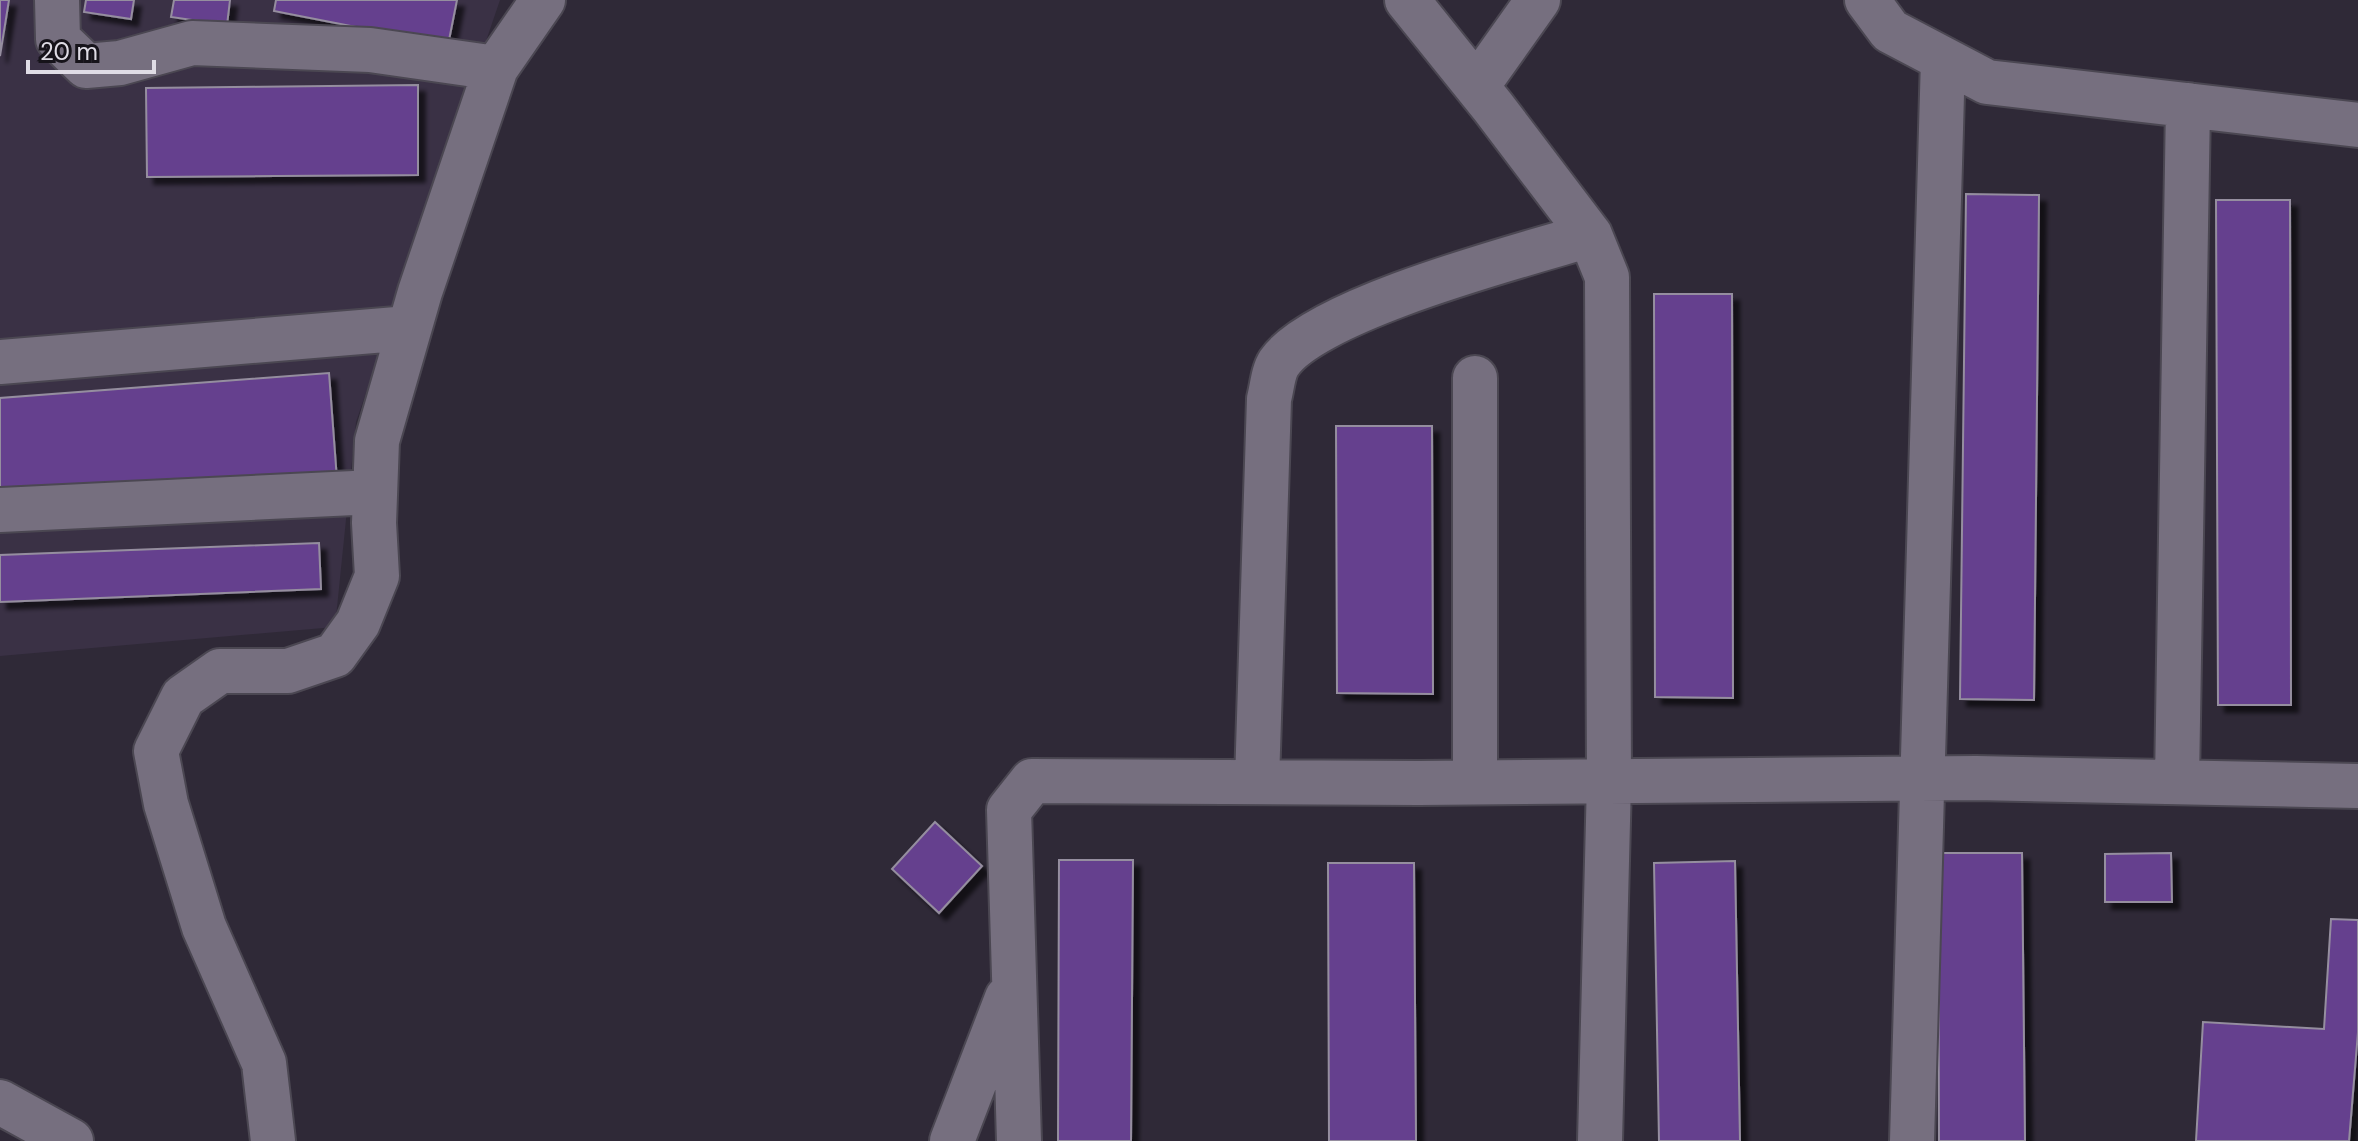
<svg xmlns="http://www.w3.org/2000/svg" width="2358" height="1141" viewBox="0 0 2358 1141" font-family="'DM Sans',sans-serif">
<defs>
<filter id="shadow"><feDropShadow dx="7" dy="7" stdDeviation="2" flood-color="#0009"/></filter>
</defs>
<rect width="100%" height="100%" fill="#2f2937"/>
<path fill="#3a3145" d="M0,0H500L356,422L335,627L0,656Z"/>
<path fill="#653f8e" stroke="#958e9f" stroke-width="2" filter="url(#shadow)" d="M0,0H9L0,56Z
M86,0H134L131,19L84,12Z
M174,0H230L227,25L171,17Z
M276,0H457L448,45L274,11Z
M418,85V175L147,177L146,88Z
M1966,194L2039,195L2034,700L1960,699Z
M2216,200H2290L2291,705H2218Z
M1654,294H1732L1733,698L1655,697Z
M329,373L337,480L0,505V398Z
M1336,426H1432L1433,694L1337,693Z
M319,543L321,589L0,602V555Z
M935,822L982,866L939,913L892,869Z
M1938,853H2022L2025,1141H1939Z
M2171,853L2172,902H2105V854Z
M1059,860H1133L1131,1141H1058Z
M1735,861L1740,1141H1659L1654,863Z
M1328,863H1414L1416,1141H1329Z
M2331,919L2358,920V1032L2349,1141H2196L2203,1022L2324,1029Z"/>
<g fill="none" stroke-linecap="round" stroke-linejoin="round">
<g stroke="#4b4752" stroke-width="48">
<path id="minor" d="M57,0L58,39L86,66L120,63L192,43L370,50L496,68
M1407,0L1493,107L1590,235L1607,277L1609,781L1600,1141
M1867,0L1890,31L1987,82L2358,125
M1477,86L1538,0
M0,362L409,328
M1475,378V782
M0,510L375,492
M1257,782L1269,399C1272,388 1273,372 1279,363C1315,309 1523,255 1590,235
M2177,782L2188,105
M0,1102L71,1141
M273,1141L264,1063L204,927L166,804L156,751L183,697L220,671H288L335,655L358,623L377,576L374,523L377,441L420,292L496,68L543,0
M952,1141L1007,998
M1019,1141L1009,810L1032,781L1419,783L1976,778L2358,786
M1912,1141L1943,59"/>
</g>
<use href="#minor" stroke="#766f7f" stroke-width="44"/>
</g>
<path d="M28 60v12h126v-12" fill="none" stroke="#dfdce5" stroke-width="4"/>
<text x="40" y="60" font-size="24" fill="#dfdce5" stroke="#16131a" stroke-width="6" paint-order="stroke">20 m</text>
</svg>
